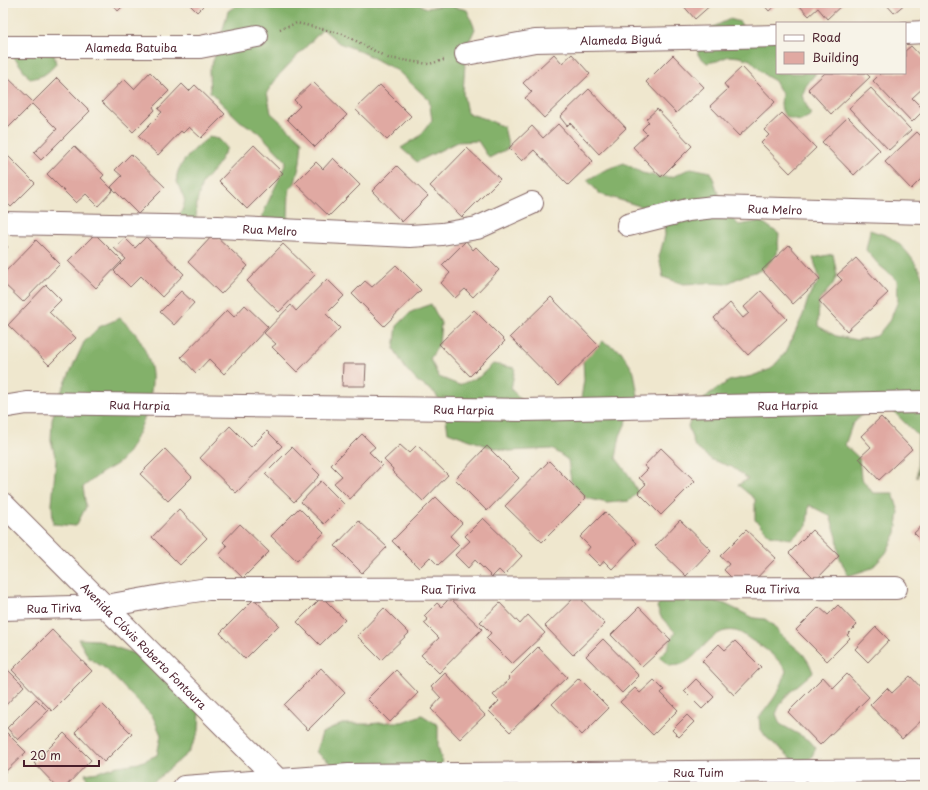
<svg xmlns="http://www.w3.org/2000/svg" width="928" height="790" viewBox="0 0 928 790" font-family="'Playpen Sans',sans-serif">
<rect width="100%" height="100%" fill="#f7f3e8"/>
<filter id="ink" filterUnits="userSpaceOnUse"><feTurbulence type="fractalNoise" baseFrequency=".025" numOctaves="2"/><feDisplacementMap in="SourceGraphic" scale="8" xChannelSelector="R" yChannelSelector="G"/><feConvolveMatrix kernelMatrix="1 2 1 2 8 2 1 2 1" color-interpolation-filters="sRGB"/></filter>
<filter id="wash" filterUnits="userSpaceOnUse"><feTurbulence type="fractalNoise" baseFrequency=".012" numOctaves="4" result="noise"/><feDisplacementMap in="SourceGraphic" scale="16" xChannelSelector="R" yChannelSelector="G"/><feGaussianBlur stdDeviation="0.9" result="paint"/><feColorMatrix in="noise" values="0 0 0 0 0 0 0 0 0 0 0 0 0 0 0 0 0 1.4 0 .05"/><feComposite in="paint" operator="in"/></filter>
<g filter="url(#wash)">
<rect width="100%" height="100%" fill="#efe7ce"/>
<path fill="#83b16a" stroke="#66684a" d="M240,3H256L264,5L265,3H417L426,8L447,5L467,10L475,29L466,48L463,93L467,113L486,119L504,127L509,148L489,158L478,141L457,142L417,162L401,148L420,136L432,120L429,100L398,71L360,51L339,43L323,29L279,75L267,92L271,113L302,141L300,163L295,183L289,190L288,220L262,218C268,198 280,181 286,161L258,132L240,121L210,92L209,71L217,51L228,11Z
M730,19L740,22L745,32L777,35V73H816L806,86L802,96L811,115L801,121C783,119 779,112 782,94L775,81L766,76L750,60L740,57L729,56L717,61L707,63L698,55V44L711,28Z
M3,34L12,40L54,54L56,64C48,73 43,77 30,79L17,61L10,54L3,60Z
M209,137L219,139L227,148L217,166L202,183L197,202L196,220L178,219C180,213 186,205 184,198C182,192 178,187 177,181C174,165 198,146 209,137Z
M624,163L642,173L661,177H672L691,168L711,172L724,211L739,225L761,221L779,234L777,254L762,270L745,275L726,284L704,283L683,284L663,277L659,257L665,235L663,213L600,194L587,180L605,170Z
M870,230C877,233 885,234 891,238C908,249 917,265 925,282V451L917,478L918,436L887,405L866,410L852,425L845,445L859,458L861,478L873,493H893L899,512L896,533L886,553L872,568L848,576L839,556L837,537L830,516L809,505L807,526L791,539L770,535L755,520V499L738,485L748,479L732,467L712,460L695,447L688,426L696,408L709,394L729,381L752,376L771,369L786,352L803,315L809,296L820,279L813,258L833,254L837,275L833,284L819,301L818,326L836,336L857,340L877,336L890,320L898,301L897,280L879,265L866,250Z
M431,304L441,323L439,344L430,359L439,377L459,385L479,377L493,364L515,368L511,389L526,405L581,399L584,380L583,359L599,346L602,341L621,351L634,372L638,396L620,436L616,458L628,474L638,492L629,501L607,503L586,498L571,481L568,460L552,449L508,451L487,446L448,432L445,412L435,393L417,381L405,368L394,349L397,326L411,312Z
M120,318C125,323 131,328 135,333C142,341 151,363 152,373C154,397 140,436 125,456C119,465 109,468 100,474C94,478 89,483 83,487L86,507L76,526L53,524L52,504L56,460L51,440L52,420L57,401L84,342L99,327Z
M703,598L725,604L754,618L765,619L773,625L780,634L803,654L809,663L813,672C798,686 783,694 776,714L780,724L809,740L816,748L811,758L800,761L791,758L766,737L760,728L759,717C771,704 783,687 786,670C777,657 765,648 751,640C747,637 741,632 735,631C710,626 700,660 679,665C676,666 673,665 670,666L659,657L667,649L675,632L661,617L657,607L663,599Z
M78,639L98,640L117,648L139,655L200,709L199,731L189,752L156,780L141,787H90L85,774L98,772L117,766L139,763L157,755L161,735L153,717L106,669L89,658Z
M422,715L438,725V746L443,766L454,787H360L355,770L334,766L316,752L322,733L342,724H368L390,722H402Z"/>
<g id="blocks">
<path fill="#e0a9a2" d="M111,3H126L118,11Z
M188,3H206L197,12Z
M681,3H713L695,19Z
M762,3H778L769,11Z
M797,3H844L827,19L818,8L809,16Z
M885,3H906L894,13Z
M911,46L925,61V86L912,98L924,110L912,122L873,81L881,73H905V51Z
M554,54L562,63L572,54L590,74L544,118L525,98L532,92L523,83Z
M673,55L704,87L676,113L646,82Z
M742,67L775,102L739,136L710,106L728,89L724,84Z
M150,72L169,91L153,107L155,110L133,132L102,102L124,79L134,89Z
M825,73H866L870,77L831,114L808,89Z
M6,76L33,102L57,78L90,111L41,160L34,153L57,129L32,104L3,133V79Z
M313,82L347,115L315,147L287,119L300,106L294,100Z
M182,84L189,91L195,85L225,114L201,138L189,127L183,133L181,131L158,155L138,136L162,112L158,109Z
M380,85L411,116L387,140L355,109Z
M871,88L911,130L889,150L849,108Z
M589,89L626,128L599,154L570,123L567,126L560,117Z
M657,109L692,146L661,177L633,147L647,134L642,129L649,122L646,119Z
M782,113L816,148L790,173L761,143L769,135L764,130Z
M848,117L880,150L854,175L822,142Z
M558,124L593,161L568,185L534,150L522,161L509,148L532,126L543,138Z
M917,132L925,140V175L911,189L885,162Z
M254,145L283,173L247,209L219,181Z
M74,146L104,175L101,178L113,190L98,206L86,194L76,203L47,174Z
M467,148L500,179L462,217L430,186Z
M6,154L35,183L11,207L3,199V157Z
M131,154L165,187L138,214L111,187L122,176L115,170Z
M333,158L360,185L329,216L295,183L316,162L323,169Z
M397,166L428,196L402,222L372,191Z
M95,234L122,261L96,288L68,261Z
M214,234L248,266L221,294L188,262Z
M146,237L184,274L162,297L141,276L130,287L114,271L126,259L114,248L125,238L135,248Z
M36,240L60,264L23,302L3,283V274Z
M466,241L473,250L476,247L499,270L473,297L465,289L455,298L441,283L450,273L442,265Z
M3,243L8,247L3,252Z
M283,244L315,275L279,312L247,281Z
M789,245L820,279L793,304L762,270Z
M856,258L888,293L847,331L819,301L842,280L837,275Z
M396,265L421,290L384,326L352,294L365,281L372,287Z
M327,279L344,296L326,314L340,328L297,372L272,347L276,344L264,333L291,305L296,311Z
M46,285L61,300L49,312L76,338L49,365L8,325Z
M181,291L194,303L174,325L160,312Z
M761,291L787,319L748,355L714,318L730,303L743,318L749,313L744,307Z
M551,297L599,346L558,386L510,337Z
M245,305L268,327L224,374L209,359L196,373L181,357L227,310L234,317Z
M474,310L505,341L470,376L439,344Z
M343,364H366L365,386H342Z
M881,417L912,449L879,480L859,458L871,447L861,436Z
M230,426L251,447L267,431L282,446L236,493L200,458Z
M362,434L375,447L369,452L382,465L350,499L334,483L342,476L331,465Z
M400,445L409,453L417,445L448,475L423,501L392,471L393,469L384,460Z
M487,446L519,478L487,511L455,479Z
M292,447L320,475L294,502L265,474Z
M661,448L695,481L661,515L638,492L646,484L639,478L648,469L644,466Z
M165,449L192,477L168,501L140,474Z
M549,461L586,498L542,542L505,506Z
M321,481L344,504L324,524L301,502Z
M436,497L462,523L450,536L459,545L438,565L430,557L419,568L392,541Z
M299,508L324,533L297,561L271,536Z
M179,509L207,538L180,565L152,537Z
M605,512L637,543L612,569L604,561L600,566L586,552L590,547L580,537Z
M483,518L522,556L504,575L499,570L492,577L475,560L468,568L455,555L470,541L465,536Z
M680,520L711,550L686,576L655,546Z
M359,521L387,547L362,573L335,546Z
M925,523V544L914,533Z
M240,524L269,552L243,578L219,555L227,546L223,542Z
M746,530L776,558L750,585L737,583L724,570L729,564L720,556Z
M812,530L839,556L816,580L789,553Z
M577,595L605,624L573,655L545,626Z
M322,597L345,620L320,645L297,622Z
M450,598L482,629L439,673L421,655L439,638L424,623L428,620L424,616L437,603L441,607Z
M254,599L279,625L245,659L220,633Z
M500,603L520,624L528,615L545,633L512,664L486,638L491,633L480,622Z
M838,605L857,625L847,635L850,638L827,661L796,630L819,607L828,615Z
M639,607L671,640L642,667L611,635Z
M384,608L409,633L381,660L357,636Z
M876,627L889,640L868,662L855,649Z
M52,630L92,671L52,711L12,670Z
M603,639L639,676L622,693L586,656Z
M735,641L761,667L734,695L702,661L719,644L725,650Z
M538,647L567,677L510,732L489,711L499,701L493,695L510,679L508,677Z
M3,665L24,686L3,708Z
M321,668L345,693L308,730L284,705Z
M396,670L418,693L390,722L367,699Z
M445,673L485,715L460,739L431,709L441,698L431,687Z
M847,674L869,697L820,745L788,712L823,677L833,688Z
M910,676L925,692V717L902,739L870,705L887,688L892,693Z
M579,678L609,708L582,735L552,704Z
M696,679L714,697L702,709L684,691Z
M654,680L664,690L661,693L678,710L653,735L620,702L635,688L640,693Z
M36,699L48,711L18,740L7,728Z
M102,704L132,734L104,762L75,732Z
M687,715L694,722L679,737L672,730Z
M3,729L26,752L3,774Z
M64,733L91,760L65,787H57L34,763Z"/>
</g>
</g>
<g filter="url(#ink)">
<use href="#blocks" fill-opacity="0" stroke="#846564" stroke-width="1"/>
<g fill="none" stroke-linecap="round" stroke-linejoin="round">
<g stroke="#846564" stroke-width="24">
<g id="street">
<path d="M905,33L925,32"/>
<path id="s1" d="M3,47H200L257,36"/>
<path id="s2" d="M466,54L535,41L777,36"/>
<path id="s3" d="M3,223L218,227L410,236L442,234L477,228L532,203"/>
<path id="s4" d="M628,225L688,210L714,207L925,213"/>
<path id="s5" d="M3,407L27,403L524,410L925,402"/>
<path id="s6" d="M3,609L106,606L167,595L208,589L896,588"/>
<path id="s7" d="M184,787L349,775L925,770"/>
</g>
</g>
<g stroke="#846564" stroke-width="24">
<g id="secondary">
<path id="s8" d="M3,504L285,787"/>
</g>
</g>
<path stroke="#846564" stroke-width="2.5" stroke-dasharray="1 3" stroke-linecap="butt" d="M280,29L297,23L343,34L388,58L429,64L444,60"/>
<use href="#street" stroke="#fff" stroke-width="22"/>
<use href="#secondary" stroke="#fff" stroke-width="22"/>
</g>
</g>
<g text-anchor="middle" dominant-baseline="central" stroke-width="4" stroke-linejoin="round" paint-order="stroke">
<g font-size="11" fill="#4a1f2b" stroke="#f7f3e8">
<text stroke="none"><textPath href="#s2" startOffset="156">Alameda Biguá</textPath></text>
<text stroke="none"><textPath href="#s1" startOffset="128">Alameda Batuiba</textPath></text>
<text stroke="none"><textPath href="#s4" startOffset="149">Rua Melro</textPath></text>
<text stroke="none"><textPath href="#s3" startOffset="267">Rua Melro</textPath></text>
<text stroke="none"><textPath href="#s5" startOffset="137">Rua Harpia</textPath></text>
<text stroke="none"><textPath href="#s5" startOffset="785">Rua Harpia</textPath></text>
<text stroke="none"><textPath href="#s5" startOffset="461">Rua Harpia</textPath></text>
<text stroke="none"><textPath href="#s6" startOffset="771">Rua Tiriva</textPath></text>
<text stroke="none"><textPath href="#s6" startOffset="447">Rua Tiriva</textPath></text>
<text stroke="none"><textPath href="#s6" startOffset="51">Rua Tiriva</textPath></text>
<text stroke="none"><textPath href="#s8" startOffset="200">Avenida Clóvis Roberto Fontoura</textPath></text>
<text stroke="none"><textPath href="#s7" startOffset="515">Rua Tuim</textPath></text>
</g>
</g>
<rect width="928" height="790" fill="none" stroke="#f7f3e8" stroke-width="16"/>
<rect x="776" y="22" width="130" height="52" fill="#f7f3e8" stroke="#b29e9c"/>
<rect x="784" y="35" width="20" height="6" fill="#ffffff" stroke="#b29e9c"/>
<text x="812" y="42" font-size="12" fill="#4a1f2b">Road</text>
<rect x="784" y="52" width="20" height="12" fill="#e0a9a2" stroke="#b29e9c"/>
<text x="812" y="62" font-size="12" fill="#4a1f2b">Building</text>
<path d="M24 760v6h75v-6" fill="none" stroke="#4a1f2b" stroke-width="2"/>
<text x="30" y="760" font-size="12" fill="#4a1f2b" stroke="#f7f3e8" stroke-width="3" paint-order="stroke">20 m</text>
</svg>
